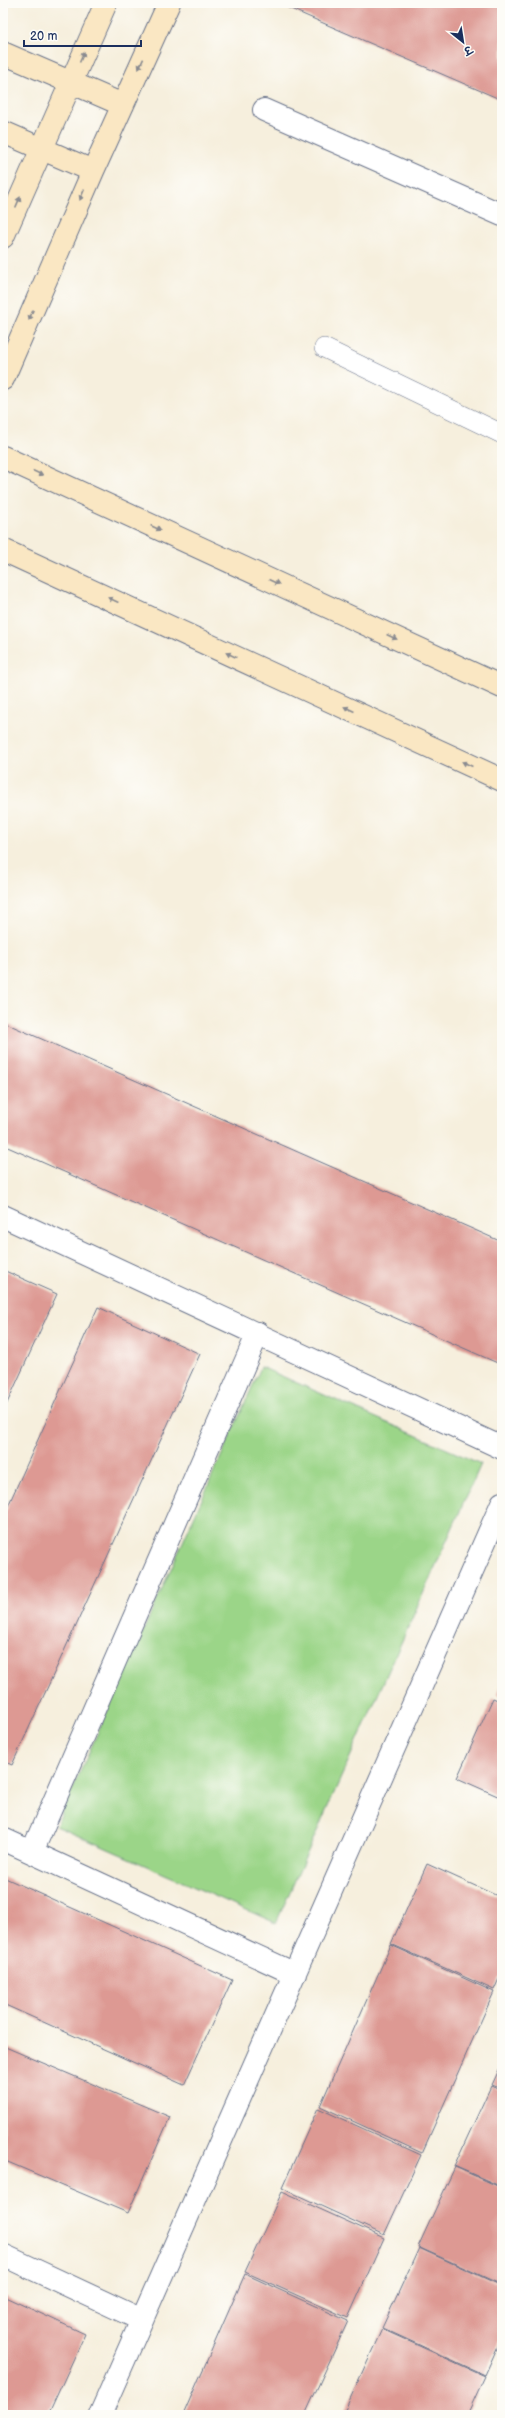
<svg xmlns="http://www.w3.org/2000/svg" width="505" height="2418" viewBox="0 0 505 2418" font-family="'Balsamiq Sans','Playpen Sans Deva',sans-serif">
<rect width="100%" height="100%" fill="#fdfcf7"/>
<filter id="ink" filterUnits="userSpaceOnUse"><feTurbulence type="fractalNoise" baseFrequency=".025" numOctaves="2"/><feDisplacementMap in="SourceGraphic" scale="8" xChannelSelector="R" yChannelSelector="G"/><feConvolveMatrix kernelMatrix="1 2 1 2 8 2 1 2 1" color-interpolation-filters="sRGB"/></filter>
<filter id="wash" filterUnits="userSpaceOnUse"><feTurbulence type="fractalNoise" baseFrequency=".012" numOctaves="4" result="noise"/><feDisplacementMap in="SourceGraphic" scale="16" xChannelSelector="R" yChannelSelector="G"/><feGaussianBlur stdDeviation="0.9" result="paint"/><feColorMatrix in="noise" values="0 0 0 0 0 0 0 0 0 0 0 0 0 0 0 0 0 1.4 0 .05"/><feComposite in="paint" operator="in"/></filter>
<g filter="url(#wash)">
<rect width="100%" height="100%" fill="#f6efdd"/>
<path fill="#9bd588" stroke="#5b8273" d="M261,1367L481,1464L276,1923L56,1826Z"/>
<g id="blocks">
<path fill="#dd9993" d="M277,3H502V100L330,26Z
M3,1022L502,1242V1365L3,1145Z
M3,1270L57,1294L3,1412Z
M98,1307L200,1354L12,1765L3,1761V1517Z
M502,1682V1696L497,1694Z
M493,1698L502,1702V1798L457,1778Z
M427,1864L502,1898V1972L494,1990L391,1944Z
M3,1877L232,1980L184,2085L3,2004Z
M391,1945L494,1992L422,2153L320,2106Z
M3,2046L170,2117L128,2213L3,2160Z
M502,2063V2089L492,2085Z
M491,2086L502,2091V2187L454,2166Z
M318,2108L421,2155L384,2235L282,2188Z
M455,2167L502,2188V2285L418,2247Z
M282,2192L384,2238L348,2318L245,2272Z
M419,2248L502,2286V2337L485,2375L382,2328Z
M245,2274L348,2321L305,2415H183Z
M3,2296L85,2334L48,2415H14L3,2410Z
M382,2329L485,2376L467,2415H357L345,2410Z"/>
</g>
</g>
<g filter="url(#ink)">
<use href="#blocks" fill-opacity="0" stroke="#68728a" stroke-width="1"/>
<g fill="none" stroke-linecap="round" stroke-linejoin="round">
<g stroke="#68728a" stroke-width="20">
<path id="lane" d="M324,348L502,434"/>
</g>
<g stroke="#68728a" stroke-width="24">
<path id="street" d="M264,110L502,215
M3,1216L502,1448
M3,1839L295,1974
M32,1852L258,1333
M3,2255L142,2320
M100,2415L502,1503"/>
</g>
<g stroke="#68728a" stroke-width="24">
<path id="secondary" d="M3,53L123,105
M3,132L93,171
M3,237L106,3
M3,379L93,171L169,3
M3,457L502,687
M3,550L502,780"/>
</g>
<use href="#lane" stroke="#fff" stroke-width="19"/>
<use href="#street" stroke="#fff" stroke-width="22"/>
<use href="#secondary" stroke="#fae7c3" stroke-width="22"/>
</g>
<defs><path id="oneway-solid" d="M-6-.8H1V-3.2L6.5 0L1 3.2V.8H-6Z"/></defs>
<g fill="#8a8b90">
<use href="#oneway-solid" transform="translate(82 57) rotate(-66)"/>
<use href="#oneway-solid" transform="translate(141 64) rotate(115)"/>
<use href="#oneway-solid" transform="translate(82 195) rotate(113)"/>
<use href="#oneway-solid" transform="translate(18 202) rotate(-67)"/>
<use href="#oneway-solid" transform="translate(31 315) rotate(113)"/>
<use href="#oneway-solid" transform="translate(38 473) rotate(25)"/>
<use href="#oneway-solid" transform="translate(156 528) rotate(25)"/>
<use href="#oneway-solid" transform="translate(274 582) rotate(25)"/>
<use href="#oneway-solid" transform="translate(113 600) rotate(-155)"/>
<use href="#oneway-solid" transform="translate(392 637) rotate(25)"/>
<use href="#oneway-solid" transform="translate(231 655) rotate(-155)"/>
<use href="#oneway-solid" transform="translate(349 709) rotate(-155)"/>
<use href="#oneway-solid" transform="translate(467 764) rotate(-155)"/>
</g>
</g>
<rect width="505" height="2418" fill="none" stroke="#fdfcf7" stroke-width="16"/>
<g transform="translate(463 42) rotate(150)" stroke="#fdfcf7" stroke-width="3" paint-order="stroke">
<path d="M0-3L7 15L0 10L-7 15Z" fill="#1b2f5e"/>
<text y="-6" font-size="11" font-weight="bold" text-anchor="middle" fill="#1b2f5e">उ</text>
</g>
<path d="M24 40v6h117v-6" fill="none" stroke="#1b2f5e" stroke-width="2"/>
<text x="30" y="40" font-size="12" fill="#1b2f5e" stroke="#fdfcf7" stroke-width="3" paint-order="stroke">20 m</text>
</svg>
